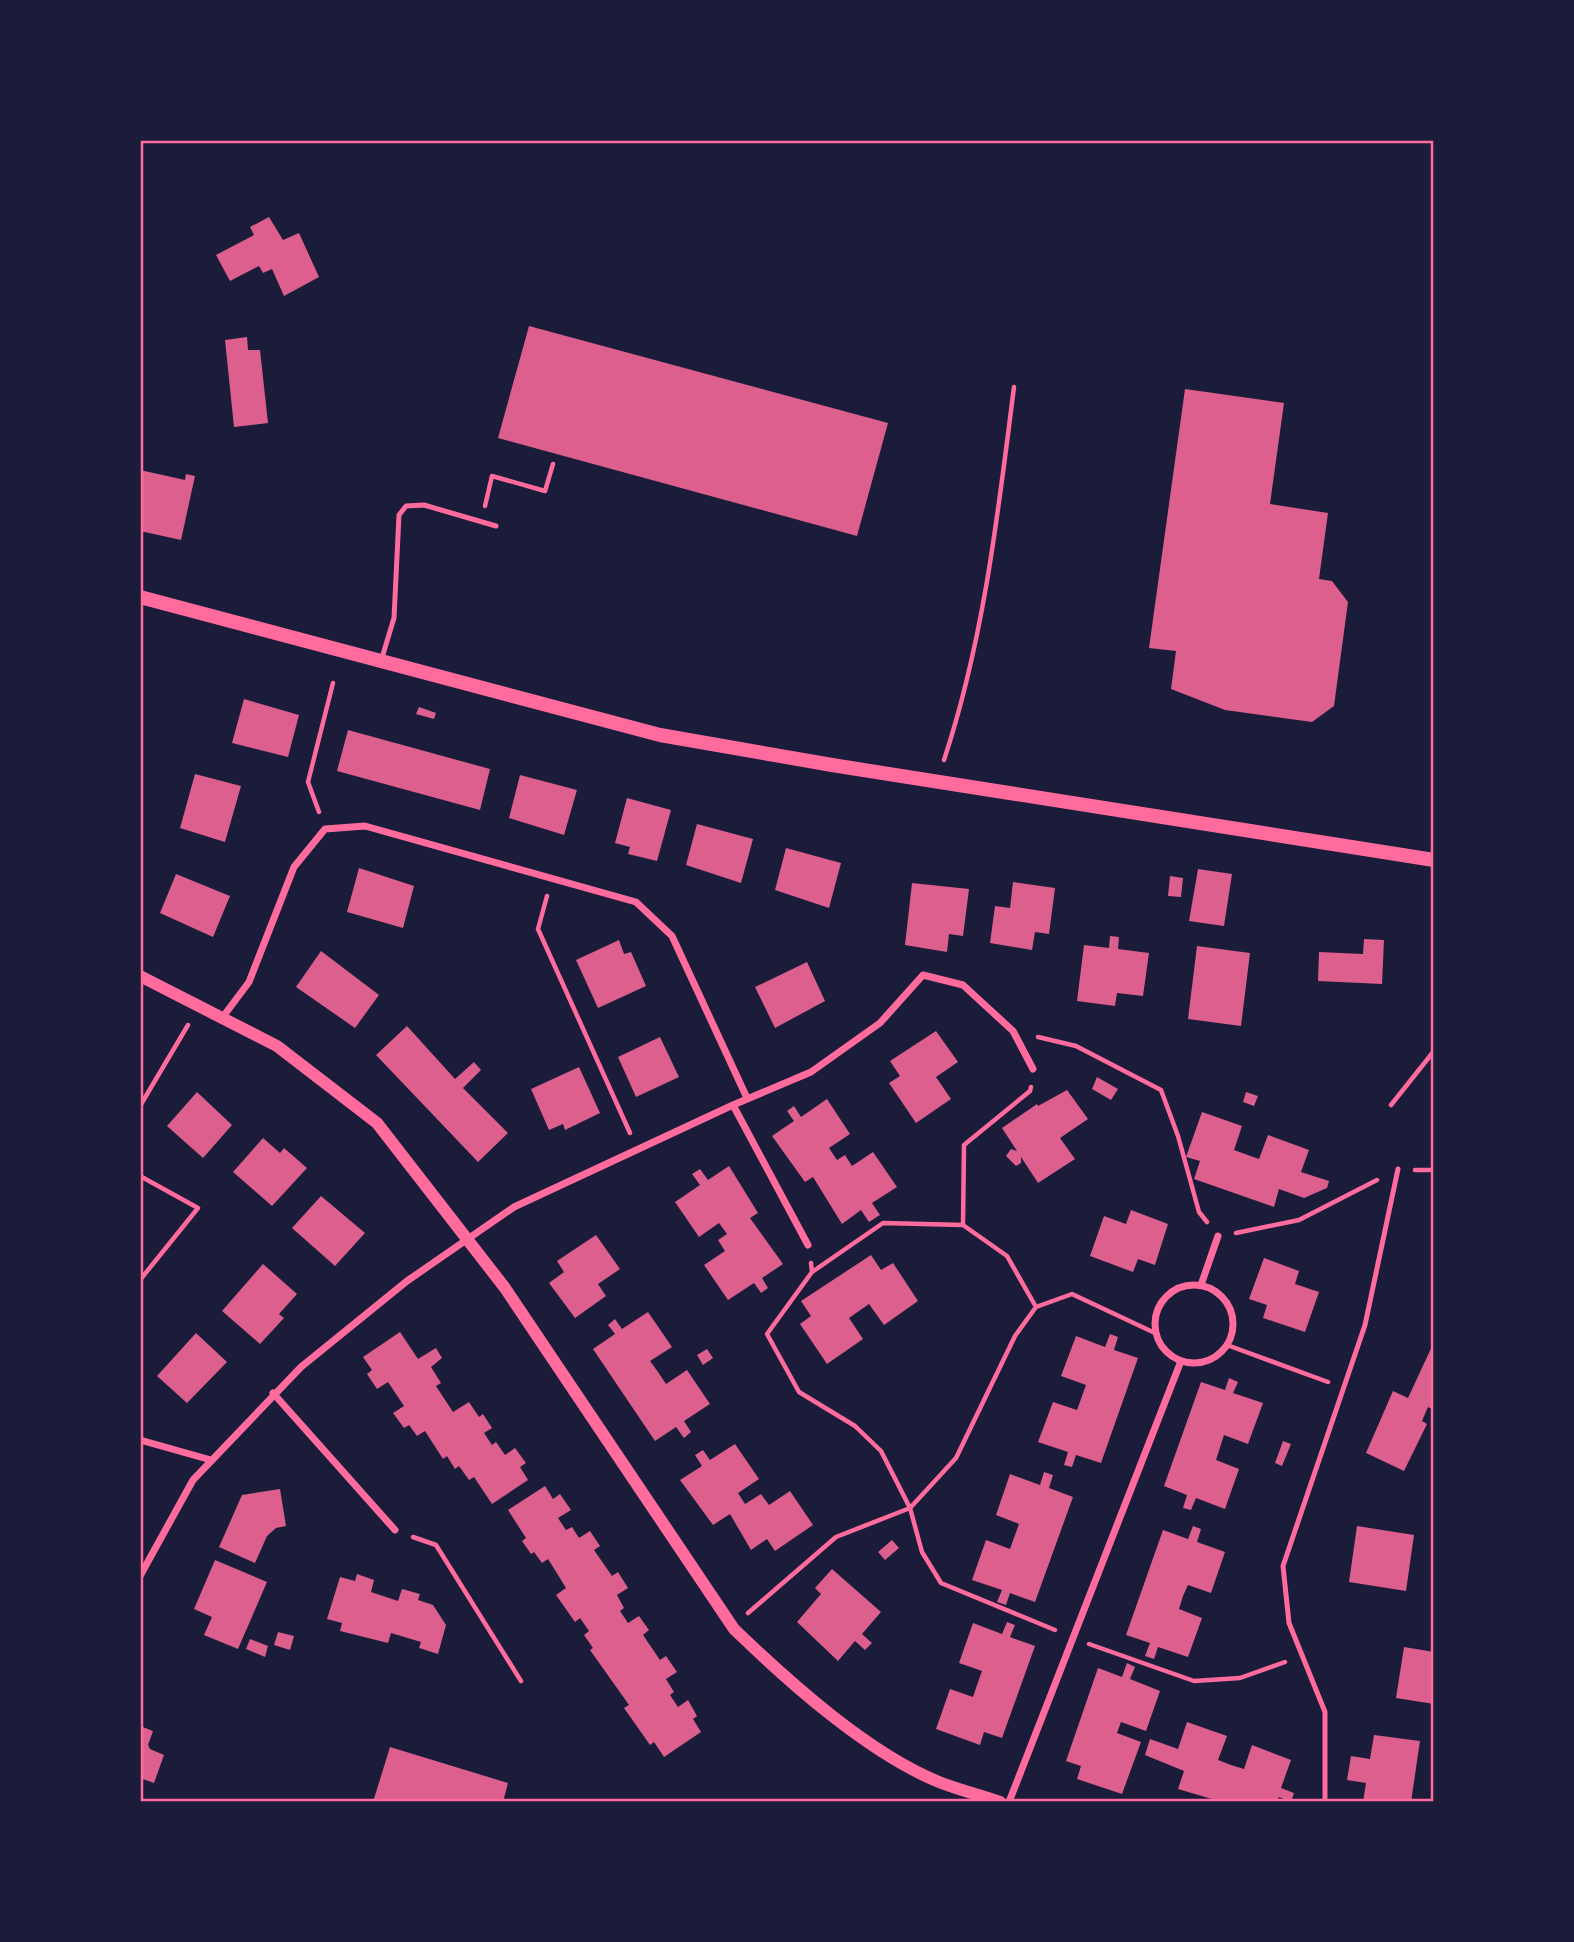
<svg xmlns="http://www.w3.org/2000/svg" width="1574" height="1942" viewBox="0 0 1574 1942" font-family="Bitter,serif">
<rect width="100%" height="100%" fill="#1b1b3a"/>
<path fill="#dd5f8e" d="M269,217L283,240L299,233L319,277L284,296L272,269L263,273L259,266L230,281L216,255L254,235L250,227Z
M529,326L888,423L857,536L498,438Z
M247,337L248,350H260L268,423L234,427L225,340Z
M1185,389L1284,403L1270,504L1328,513L1319,579L1332,581L1348,602L1334,706L1312,722L1225,710L1171,689L1176,651L1149,648Z
M140,470L185,480L186,474L195,476L181,540L140,531Z
M244,699L299,715L288,757L232,743Z
M419,707L436,713L434,719L416,714Z
M348,730L490,769L480,810L337,771Z
M195,774L241,786L225,842L180,828Z
M520,775L577,790L564,835L509,818Z
M627,798L671,810L657,861L628,854L630,847L615,843Z
M697,824L753,839L741,883L686,865Z
M786,848L841,863L829,908L775,890Z
M359,868L414,886L403,928L347,912Z
M1198,869L1232,874L1224,926L1189,921Z
M176,874L230,896L213,937L160,913Z
M1170,876L1183,878L1181,897L1168,896Z
M1013,882L1055,888L1049,934L1035,932L1032,950L990,943L995,906L1010,908Z
M912,883L969,889L963,936L949,934L947,952L905,945Z
M1110,936L1119,937L1118,949L1149,953L1143,996L1117,993L1115,1006L1077,1001L1084,945L1109,948Z
M1364,939L1384,940L1382,984L1318,981L1319,952L1363,954Z
M619,940L624,954L631,952L646,986L598,1008L576,960Z
M1197,946L1250,953L1241,1026L1188,1019Z
M321,951L379,995L355,1028L296,987Z
M807,962L825,1001L775,1028L755,987Z
M407,1026L455,1079L474,1062L481,1070L463,1088L508,1133L478,1162L376,1055Z
M936,1031L958,1062L936,1077L951,1099L916,1123L889,1083L900,1076L890,1061Z
M660,1037L679,1077L636,1097L618,1057Z
M579,1067L600,1113L565,1130L563,1124L549,1130L531,1089Z
M1097,1077L1118,1089L1111,1100L1092,1089Z
M1067,1090L1088,1119L1060,1138L1075,1159L1038,1183L1021,1157V1163L1016,1166L1006,1156L1011,1149L1017,1151L1002,1128L1037,1104L1038,1106Z
M197,1092L232,1125L203,1158L167,1126Z
M1246,1092L1258,1096L1254,1106L1243,1102Z
M827,1099L850,1134L829,1148L837,1160L845,1155L852,1166L873,1152L897,1187L872,1203L880,1215L869,1222L861,1210L842,1224L813,1177L805,1182L772,1136L794,1121L787,1111L794,1106L801,1117Z
M1202,1112L1242,1126L1234,1150L1259,1159L1268,1135L1309,1150L1301,1172L1329,1181L1327,1188L1304,1198L1279,1189L1274,1207L1194,1179L1200,1161L1186,1157Z
M263,1138L280,1153L284,1148L307,1168L272,1206L233,1172Z
M729,1166L758,1213L750,1218L783,1264L762,1278L768,1288L761,1293L754,1283L728,1300L704,1265L725,1251L718,1240L727,1234L719,1223L699,1237L675,1202L700,1185L692,1174L700,1169L708,1180Z
M321,1196L365,1233L335,1266L292,1228Z
M1131,1210L1168,1224L1155,1265L1138,1259L1133,1272L1090,1256L1104,1216L1126,1224Z
M596,1235L620,1269L598,1284L606,1296L575,1318L549,1283L564,1272L557,1261Z
M871,1255L881,1270L893,1263L918,1301L884,1325L869,1304L849,1318L863,1339L827,1364L800,1324L811,1316L801,1301Z
M1264,1258L1299,1271L1295,1284L1319,1292L1305,1332L1263,1318L1267,1305L1249,1299Z
M263,1264L297,1294L279,1314L284,1318L260,1344L222,1311Z
M648,1312L672,1347L650,1361L658,1372L666,1384L687,1370L710,1404L684,1421L691,1432L684,1438L676,1427L655,1441L593,1349L615,1334L608,1325L615,1319L622,1329Z
M400,1332L418,1359L436,1348L442,1358L431,1367L441,1383L436,1386L453,1412L469,1402L479,1417L483,1414L492,1428L484,1433L492,1445L496,1442L505,1455L515,1448L526,1463L520,1467L528,1480L492,1504L474,1477L469,1480L459,1466L455,1469L447,1456L443,1459L425,1431L417,1436L409,1425L404,1428L393,1413L404,1406L388,1382L377,1389L367,1374L372,1370L363,1357Z
M196,1333L227,1362L187,1403L157,1376Z
M1110,1334L1118,1337L1114,1350L1138,1358L1101,1463L1076,1455L1072,1467L1064,1465L1068,1452L1038,1442L1053,1402L1077,1410L1086,1385L1061,1376L1076,1336L1105,1347Z
M1434,1342V1410L1428,1407L1422,1421L1427,1424L1404,1471L1366,1453L1393,1391L1408,1398Z
M707,1349L713,1358L703,1365L697,1355Z
M1229,1378L1238,1382L1233,1393L1263,1403L1248,1444L1224,1435L1216,1460L1239,1469L1225,1509L1196,1498L1191,1510L1183,1508L1187,1495L1164,1486L1201,1382L1225,1390Z
M1283,1441L1291,1444L1282,1466L1275,1463Z
M735,1444L759,1479L738,1493L745,1504L761,1494L769,1505L790,1491L813,1525L775,1551L767,1539L751,1550L730,1514L713,1525L680,1480L702,1466L695,1455L703,1450L710,1460Z
M1044,1472L1053,1475L1049,1488L1073,1497L1035,1602L1010,1593L1006,1605L997,1602L1002,1590L972,1580L986,1540L1010,1549L1019,1524L996,1515L1010,1474L1040,1485Z
M545,1486L553,1499L560,1494L571,1510L558,1518L566,1530L572,1527L579,1538L590,1531L600,1546L594,1550L612,1576L618,1572L628,1588L617,1595L624,1608L620,1611L628,1623L639,1616L649,1630L643,1635L660,1660L666,1656L677,1672L666,1679L674,1692L670,1695L678,1707L688,1700L697,1716L693,1719L701,1732L664,1757L654,1742L650,1745L624,1708L629,1705L590,1650L593,1648L584,1635L589,1631L580,1618L575,1622L556,1595L566,1588L558,1575L548,1559L542,1563L534,1552L531,1554L522,1541L526,1538L508,1510Z
M280,1489L286,1526L276,1528L267,1536L255,1563L219,1547L242,1495Z
M1193,1526L1201,1529L1197,1542L1225,1552L1211,1593L1188,1585L1183,1596L1179,1609L1202,1618L1188,1657L1158,1647L1154,1659L1145,1656L1150,1643L1126,1635L1163,1530L1188,1539Z
M1357,1526L1414,1535L1406,1591L1349,1582Z
M892,1540L899,1548L885,1560L878,1552Z
M215,1560L267,1582L238,1649L204,1635L212,1617L194,1609Z
M832,1569L881,1612L862,1634L872,1643L865,1650L855,1641L838,1661L797,1622L821,1594L815,1588Z
M357,1574L374,1580L371,1592L398,1601L402,1589L420,1594L418,1600L433,1605L446,1625L438,1654L419,1648L421,1642L391,1633L388,1643L340,1631L342,1623L327,1619L340,1577L355,1581Z
M1007,1622L1015,1625L1010,1637L1035,1646L1002,1738L984,1732L980,1745L936,1729L950,1689L973,1697L977,1685L982,1671L959,1663L973,1623L1002,1634Z
M278,1632L294,1636L290,1650L274,1645Z
M250,1639L268,1646L265,1657L246,1649Z
M1404,1647L1434,1652V1704L1396,1698Z
M1127,1663L1135,1667L1130,1679L1160,1691L1146,1731L1121,1722L1117,1733L1141,1742L1122,1794L1077,1779L1081,1766L1066,1761L1098,1668L1122,1677Z
M1187,1722L1227,1736L1218,1760L1231,1765L1244,1769L1252,1745L1291,1760L1281,1788L1294,1793L1291,1802L1279,1797L1277,1802H1222L1178,1789L1184,1771L1145,1755L1150,1739L1178,1749Z
M140,1726L153,1731L148,1745L150,1749L164,1755L154,1783L140,1778Z
M1374,1735L1420,1741L1411,1802H1363L1366,1783L1347,1780L1351,1756L1370,1759Z
M390,1747L508,1783L503,1802H440L432,1799L431,1802H373Z"/>
<g fill="none" stroke-linecap="round" stroke-linejoin="round">
<path stroke="#ff6b9d" stroke-width="4.5" d="M485,506L492,476L545,491L553,464
M944,760C984,639 998,513 1014,387
M319,812L308,782L333,683
M547,896L538,929L630,1133
M1038,1037L1076,1046L1161,1090L1178,1136L1199,1212L1207,1222
M1391,1105L1434,1051
M140,1106L188,1025
M1415,1170H1434
M140,1176L198,1208L140,1280
M963,1225L964,1145L1030,1091L1031,1087
M1236,1233L1299,1220L1377,1180
M811,1263L812,1272L767,1334L799,1392L855,1426L881,1451L910,1508L922,1552L941,1583L1055,1630
M812,1272L883,1223L963,1225L1007,1256L1036,1307
M1227,1345L1328,1382
M413,1537L436,1545L521,1681
M748,1613L836,1537L910,1508L956,1458L1015,1336L1036,1307L1072,1294L1155,1333
M1089,1644L1194,1681L1240,1678L1285,1662"/>
<path stroke="#ff6b9d" stroke-width="5" d="M381,661L394,618L399,515L406,506L424,505L496,526
M1325,1802V1712L1289,1623L1283,1566L1365,1325L1398,1169"/>
<path stroke="#ff6b9d" stroke-width="7" d="M222,1018L249,982L294,867L325,829L365,826L636,902L672,936L747,1098
M733,1105L808,1245
M1201,1285L1218,1236
M1155 1324a39 39 0 1 1 78 0a39 39 0 1 1-78 0Z
M273,1393L395,1530
M140,1440L211,1460
M140,1576L193,1480L301,1367L407,1281L514,1207L733,1105L811,1072L880,1023L923,975L963,985L1013,1031L1033,1069
M1009,1802L1181,1361"/>
<path stroke="#ff6b9d" stroke-width="12" d="M140,976L277,1046L377,1123L505,1288L734,1629C790,1683 868,1753 939,1782C959,1790 980,1795 1000,1802"/>
<path stroke="#ff6b9d" stroke-width="14" d="M140,597L660,735L832,765L1434,860"/>
</g>
<rect width="1574" height="1942" fill="none" stroke="#1b1b3a" stroke-width="284"/>
<rect x="142" y="142" width="1290" height="1658" fill="none" stroke="#ff6b9d" stroke-width="2.5"/>
</svg>
